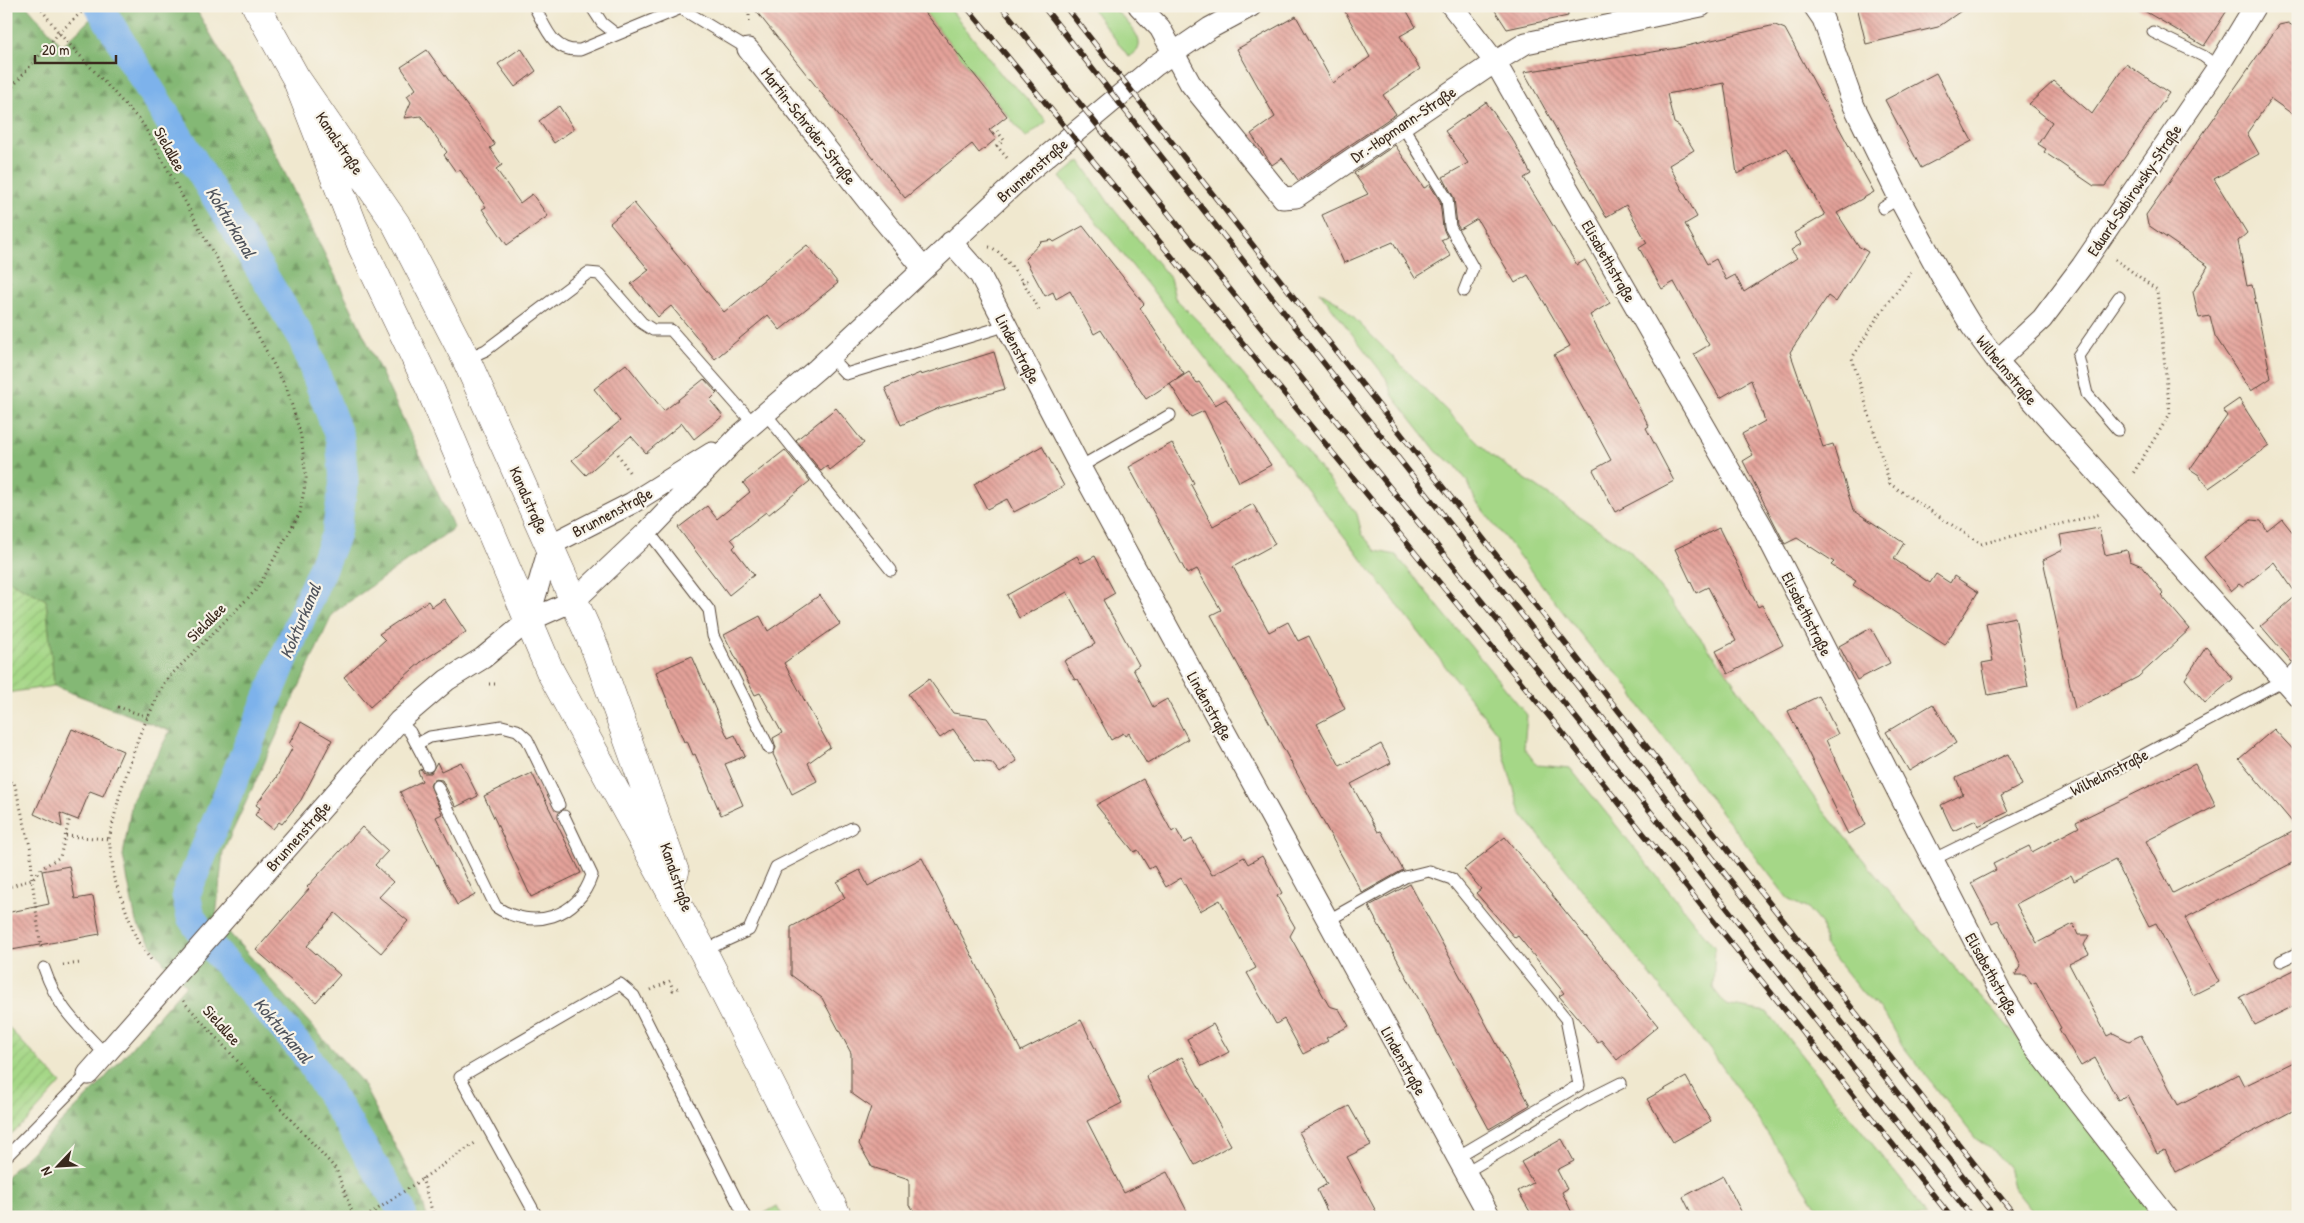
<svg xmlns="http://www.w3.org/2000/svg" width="2304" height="1223" viewBox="0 0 2304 1223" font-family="'Patrick Hand',sans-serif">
<defs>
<pattern id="forest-firs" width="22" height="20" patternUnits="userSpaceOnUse" patternTransform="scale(1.25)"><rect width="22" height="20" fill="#84b874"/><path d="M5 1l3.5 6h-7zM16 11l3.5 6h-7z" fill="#6d965f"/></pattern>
<pattern id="garden-furrows" width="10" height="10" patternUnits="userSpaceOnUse" patternTransform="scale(1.25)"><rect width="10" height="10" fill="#a5d787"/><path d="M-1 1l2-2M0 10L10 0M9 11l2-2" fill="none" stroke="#8fb974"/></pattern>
<pattern id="building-back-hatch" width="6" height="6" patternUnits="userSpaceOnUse" patternTransform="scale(1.25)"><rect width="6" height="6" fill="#e4a29a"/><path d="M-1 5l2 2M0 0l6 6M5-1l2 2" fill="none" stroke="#ba847d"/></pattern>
</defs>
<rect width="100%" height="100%" fill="#f7f3e8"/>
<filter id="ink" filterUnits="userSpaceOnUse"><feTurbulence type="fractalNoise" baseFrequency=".02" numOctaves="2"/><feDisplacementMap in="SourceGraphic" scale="10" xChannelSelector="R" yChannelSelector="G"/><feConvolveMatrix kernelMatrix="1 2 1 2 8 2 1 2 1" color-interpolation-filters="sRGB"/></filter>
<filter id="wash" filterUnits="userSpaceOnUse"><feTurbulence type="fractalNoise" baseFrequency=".0096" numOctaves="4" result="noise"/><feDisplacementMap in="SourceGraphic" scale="20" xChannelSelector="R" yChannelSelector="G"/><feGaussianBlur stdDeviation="1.12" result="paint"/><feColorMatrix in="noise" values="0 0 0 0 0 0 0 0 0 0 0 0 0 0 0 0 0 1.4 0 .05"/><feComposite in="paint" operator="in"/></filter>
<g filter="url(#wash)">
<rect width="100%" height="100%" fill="#f0e8cf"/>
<path fill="#a5d787" stroke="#708052" d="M920,6H948L1004,78L1019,90L1047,121L1026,138Z
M1090,6H1111C1119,14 1145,36 1138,49C1137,52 1132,54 1129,57Z
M1080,161L1111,206L1170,278L1175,298L1205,328L1357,514L1362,534L1376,551L1396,555L1527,715L1524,748L1537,765L1570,768L1715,948L1713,988L1726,1005L1767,1012L1913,1195L1926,1217H1824L1715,1056L1521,813L1498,734L1164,305L1060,177Z
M1319,291L1338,302L1492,456L1630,551L1721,664L1822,809L1913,921L2029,1050L2159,1217H2037L2013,1187L2008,1167L1994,1151L1976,1139L1902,1045L1892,1026L1880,1009L1863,994L1824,945L1822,925L1808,909L1789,900L1640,707C1630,686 1619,673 1600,659L1475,500L1468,482L1455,465L1437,452L1393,396L1386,378Z
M777,1206L783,1217H758Z"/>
<path fill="url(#forest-firs)" stroke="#607149" d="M6,6H27L62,46L104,6H194L248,98L351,308L454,528L333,613L223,852L216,918L361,1081L420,1193L427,1217H6V1177L98,1086L186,985L167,967L136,922L123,856L132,801L170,731L54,686L46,600L6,579Z"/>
<path fill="url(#garden-furrows)" stroke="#708052" d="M6,579L46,600L54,686L6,693Z
M6,1025L61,1083L26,1122L6,1138Z"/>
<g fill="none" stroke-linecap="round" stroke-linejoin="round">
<path stroke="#7db2eb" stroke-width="29" d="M99,6L303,340L340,439L344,481L336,534L186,894L191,917L209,944L304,1052L400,1207L402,1217"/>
</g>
<g id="blocks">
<path fill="url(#building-back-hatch)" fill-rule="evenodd" d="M752,6H920L1007,116L989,130L996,139L979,153L972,144L905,198Z
M1342,6H1404L1416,27L1400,36L1420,69L1383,95L1396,114L1298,180L1282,158L1272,165L1251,134L1275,117L1237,49L1296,16L1333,83L1370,57Z
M1492,6H1567L1568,16L1507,29Z
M1857,6H1968L1938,27L1866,44Z
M2136,6H2230L2204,46Z
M2288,23L2298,29V118L2271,99L2247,133L2259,154L2214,179L2247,233L2238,241L2247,286L2252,285L2271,378L2251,391L2215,336L2210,316L2199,318L2193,292L2208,266L2148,225L2146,215L2279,25Z
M1775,25L1785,29L1874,192L1837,213L1858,246L1868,252L1836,302L1828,296L1790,352L1823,447L1833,444L1853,510L1904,543L1894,559L1930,583L1936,574L1950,583L1954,576L1978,592L1945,645L1853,585L1856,581L1831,565L1834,562L1797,538L1785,544L1743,461L1753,455L1742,434L1765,421L1751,380L1720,398L1694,354L1709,345L1674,282L1662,289L1639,248L1647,243L1626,205L1606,217L1524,72L1678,48ZM1724,83L1737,174L1787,148L1825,215L1794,233L1801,244L1791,250L1797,258L1744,292L1735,275L1726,280L1716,259L1707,264L1685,224L1697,217L1669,165L1694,150L1679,126L1674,123L1667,94Z
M521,48L536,71L515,87L498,64Z
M427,50L495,145L490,148L502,165L496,169L520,203L532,194L548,216L507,245L482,209L486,207L460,170L456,172L444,155L447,152L421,116L404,118L411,102L407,96L416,89L401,67Z
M2126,64L2169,93L2105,186H2094L2044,152L2046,149L2038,144L2052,122L2029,104L2054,81L2092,114Z
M1936,73L1972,141L1921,168L1885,100Z
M1486,102L1514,142L1531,174L1524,178L1577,265L1585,260L1610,303L1590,315L1649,426L1646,428L1674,481L1615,512L1593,470L1611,460L1554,355L1570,346L1528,275L1515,283L1477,219L1460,229L1457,225L1454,198L1443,177L1468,163L1445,131Z
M559,106L574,129L554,143L539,121Z
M1395,145L1424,188L1430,185L1440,201L1443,228L1447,237L1441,240L1451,256L1415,278L1393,242L1344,263L1322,215L1368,194L1354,173Z
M634,203L724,312L807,245L838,283L780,330L768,315L715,359L671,306L658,317L631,284L649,270L610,223Z
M1083,226L1144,304L1140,308L1184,374L1146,399L1101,330L1094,334L1070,291L1056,299L1053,292L1045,296L1025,259L1041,242L1052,240L1054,242Z
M994,352L1005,389L939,408L901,425L885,388L920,373L921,375Z
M626,364L664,411L704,379L717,393L710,400L723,416L694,439L682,423L646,453L631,436L586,475L572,460L620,421L594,389Z
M1189,372L1197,383L1199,382L1215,405L1226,399L1271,465L1239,482L1204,411L1191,417L1170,384Z
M2239,399L2269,446L2209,488L2199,475L2190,469L2227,416L2223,410Z
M836,408L864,443L830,470L827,466L821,471L796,440Z
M1172,443L1194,483L1191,485L1213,526L1253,504L1275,544L1233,567L1269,632L1288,622L1298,641L1309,636L1345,709L1317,724L1340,766L1381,744L1391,763L1351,784L1378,832L1381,831L1403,870L1362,893L1211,615L1221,610L1197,569L1187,574L1129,467Z
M1042,446L1064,486L1014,512L1007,499L987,509L974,484Z
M785,450L810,481L768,515L766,512L731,539L736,545L733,548L754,575L729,595L678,528L707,506L717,519L750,492L743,483Z
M2282,519L2298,539V659L2292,662L2261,626L2297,595L2274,562L2243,587L2239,584L2231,591L2204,557L2251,520L2261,521L2267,531Z
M1719,528L1758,607L1762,605L1783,645L1728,674L1716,651L1736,641L1708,587L1696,593L1675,549Z
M2099,528L2105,555L2127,550L2130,561L2142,566L2163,593L2161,595L2190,629L2138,677L2075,709L2043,560L2063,550L2060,535Z
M1077,556L1081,563L1095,556L1115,593L1103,600L1139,665L1133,669L1153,707L1167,699L1188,739L1147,764L1129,733L1125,736L1123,733L1111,740L1078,679L1075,680L1064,661L1095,644L1067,592L1019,618L1007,595Z
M820,595L840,624L784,663L830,747L808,763L817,781L792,794L773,754L776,748L773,738L782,733L760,693L755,695L724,635L760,616L768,631Z
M444,599L466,632L421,662L370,707L344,677L385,640L379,634L428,601L432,607Z
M2015,617L2028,687L1988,695L1982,663L1993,661L1986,623Z
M1871,628L1890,663L1857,680L1839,646Z
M2206,647L2233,679L2205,703L2185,679Z
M692,656L728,738L735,735L745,756L725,764L743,805L721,815L695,754L693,755L687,741L684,742L656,672Z
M929,679L953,713L987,718L1017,761L1000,773L992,763L975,760L953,729L940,738L908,694Z
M1819,696L1838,734L1826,740L1866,825L1848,834L1788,711Z
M1933,704L1956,743L1909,771L1886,732Z
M301,722L332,740L301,800L282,824L279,822L273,829L255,815L260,808L256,805L276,778L293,747L289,744Z
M72,729L123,751L103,796L90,791L78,820L60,813L62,827L34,814Z
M2274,729L2298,755V860L2185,918L2219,982L2193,995L2156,923L2149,926L2115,860L2074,881L2071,875L2016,904L2037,943L2073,924L2078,935H2089L2084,945L2089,954L2069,964L2107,1036L2113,1033L2129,1041L2141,1035L2178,1105L2238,1074L2244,1086L2298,1060V1108L2176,1172L2165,1150L2157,1154L2127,1095L2118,1100L2095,1058L2081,1066L2059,1029L2061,1028L2036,982L2031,984L2026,975H2015L2021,965L1998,920L1992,923L1971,883L1996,870L1993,864L2029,846L2032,852L2079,827L2076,822L2195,764L2216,806L2146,841L2173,893L2298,829L2239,759Z
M2008,754L2022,785L2001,796L2008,812L1978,826L1976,820L1953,831L1941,805L1963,794L1956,778Z
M437,762L441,771L461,762L478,796L456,807L442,780L434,779L430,785L442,814L436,817L475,895L457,905L400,792L422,781L418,771L421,769L424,773H431Z
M532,773L581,873L531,897L484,796Z
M1143,779L1172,832L1176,829L1184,843L1192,839L1212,875L1244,857L1248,864L1262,856L1282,893L1277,896L1295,927L1290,936L1329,1006L1339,1009L1349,1026L1326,1038L1328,1041L1303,1054L1284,1019L1276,1024L1247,973L1256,968L1220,900L1200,911L1181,878L1166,887L1154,866L1149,869L1138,850L1134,852L1096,805Z
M362,827L388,851L375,865L393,882L379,897L408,921L381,953L335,913L307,946L340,975L316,1002L256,950L309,889L307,887Z
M1505,837L1658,1026L1617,1060L1601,1040L1598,1042L1559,996L1564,993L1518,936L1515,938L1476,893L1481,889L1464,869Z
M922,858L1021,1051L1081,1020L1122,1103L1087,1121L1124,1193L1167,1172L1190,1217H925L909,1206V1179L872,1167L859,1144L871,1107L851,1093V1053L822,998L791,975V927L845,898L837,882L860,870L868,886Z
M69,866L75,899L93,896L100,934L6,951V913L49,904L42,871Z
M1410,884L1530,1105L1489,1129L1371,911L1369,906Z
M2298,968V1004L2255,1025L2240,997Z
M1213,1024L1229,1052L1202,1066L1187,1039Z
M1182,1057L1231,1145L1195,1165L1146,1076Z
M1686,1077L1711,1121L1673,1142L1647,1099Z
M1349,1106L1371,1145L1347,1157L1379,1217H1330L1317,1190L1327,1184L1299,1132Z
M1562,1139L1574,1161L1557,1170L1567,1189L1562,1192L1574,1217H1533L1518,1191L1533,1183L1521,1162Z
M1723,1176L1744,1217H1693L1683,1197Z"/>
</g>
</g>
<g filter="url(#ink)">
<use href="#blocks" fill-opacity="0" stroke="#564639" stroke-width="1"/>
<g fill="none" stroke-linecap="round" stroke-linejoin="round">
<g stroke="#564639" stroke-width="13">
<path id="service" d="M534,6C546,27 552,52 580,50L679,9
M591,6L602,23L616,34
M677,6L748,49
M2153,32L2203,56L2218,67
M1402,125L1447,199L1450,227L1473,268L1464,291
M1883,208L1899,198
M830,357L846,374L995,329L1005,323
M466,359L486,350L588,273L599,274L642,323L653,330H671L753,423
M765,413L891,570
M2118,430L2087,394L2078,356L2119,297
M1080,467L1170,415
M648,531L709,610L713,636L769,748
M399,721L410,732L428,766
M417,744L430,737L502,726L517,730L527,739L559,805
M437,786L496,907C533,931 578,918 592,875L564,816
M1932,860L2123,766L2284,680L2298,666
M1327,921L1405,877L1429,871L1452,879L1566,1019L1579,1085L1457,1157
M703,951L749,930L776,867L852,828
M2281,961L2298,953
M44,968C58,1009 76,1023 105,1054
M6,1157L88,1074
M1466,1172L1587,1100L1621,1083
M537,1217L460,1077L620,984L634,996L745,1217"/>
</g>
<g stroke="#564639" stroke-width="23">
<path id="minor" d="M1139,6L1160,28L1190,83L1283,198L1296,197L1495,62L1526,43L1701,6
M1452,6L1495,62L1763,528L1998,987L2032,1043L2167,1217
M1814,6L1823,19L1854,106L1899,198L1943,279L1972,327L1997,361L2298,696
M748,49L871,205L923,268
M951,242L980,275L1080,467L1490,1217
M1997,361L2042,319L2082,266L2218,67L2255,6
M528,621L550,545L632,503L712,453
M88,1074L399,721L447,680L483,658L528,621L575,600L648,531L739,436L817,369L1023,176L1156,65L1210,28L1251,6"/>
</g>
<g stroke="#564639" stroke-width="29">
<path id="secondary" d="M256,6L296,78L396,224L466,359L595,648L675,872
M296,78L362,247L431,391L550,671L703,951L838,1217"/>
</g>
<path stroke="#564639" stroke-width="3" stroke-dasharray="1 4" stroke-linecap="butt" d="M39,6L59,33L143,124L287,389L301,436L306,478L300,513L257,589L165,681L139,736L120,793L109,839L114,878L137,940L153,963
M745,6L749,13V25
M6,94L59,33L88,6
M993,134L997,131L1004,140L997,146L1007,158
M989,247C1004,249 1033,297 1040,312
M2115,259L2157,290L2170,414L2132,475
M1911,272L1877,318L1852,358L1890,484L1981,544L2101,514
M1022,283L1029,280
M618,454L631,475
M489,684H498
M118,707L148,717
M6,783L14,782L31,850L32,879L41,948
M66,836L109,839
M6,888L32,879L42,868L60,857L70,817
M63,965L81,963
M651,990L670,981L673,990L678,988
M183,1001L336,1169L354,1217
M422,1178L434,1217
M366,1217L475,1143"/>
<use href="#service" stroke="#fff" stroke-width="11"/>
<use href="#minor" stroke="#fff" stroke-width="21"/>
<use href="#secondary" stroke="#fff" stroke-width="28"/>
<g stroke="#3b2a1e" stroke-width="5.5">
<path id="rail" d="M966,6L1562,732L1951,1217
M1001,6L1577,719L1972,1217
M1043,6L1995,1217
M1065,6L2016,1217"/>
</g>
<use href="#rail" stroke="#f7f3e8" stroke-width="4" stroke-dasharray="11" stroke-linecap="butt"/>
</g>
</g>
<g text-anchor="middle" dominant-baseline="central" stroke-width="4.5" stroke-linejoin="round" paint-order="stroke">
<g font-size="16" fill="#3b2a1e" stroke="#f7f3e8">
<text transform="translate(1403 124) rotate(-34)">Dr.-Hopmann-Straße</text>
<text transform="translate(809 126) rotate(52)">Martin-Schröder-Straße</text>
<text transform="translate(340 143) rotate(56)">Kanalstraße</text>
<text transform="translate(170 149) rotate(61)">Sielallee</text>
<text transform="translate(1032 170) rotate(-41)">Brunnenstraße</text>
<text transform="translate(2134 190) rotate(-56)">Eduard-Sabirowsky-Straße</text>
<text transform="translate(1609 261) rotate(60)">Elisabethstraße</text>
<text transform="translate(1018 349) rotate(62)">Lindenstraße</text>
<text transform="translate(2007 370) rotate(50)">Wilhelmstraße</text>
<text transform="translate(529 500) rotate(66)">Kanalstraße</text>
<text transform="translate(612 512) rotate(-28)">Brunnenstraße</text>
<text transform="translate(1807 614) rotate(63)">Elisabethstraße</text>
<text transform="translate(206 622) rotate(-45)">Sielallee</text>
<text transform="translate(1210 706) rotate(61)">Lindenstraße</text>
<text transform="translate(2109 772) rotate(-27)">Wilhelmstraße</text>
<text transform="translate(298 836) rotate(-48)">Brunnenstraße</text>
<text transform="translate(677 877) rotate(71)">Kanalstraße</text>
<text transform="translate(1992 974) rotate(61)">Elisabethstraße</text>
<text transform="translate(222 1025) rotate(48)">Sielallee</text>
<text transform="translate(1404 1061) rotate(61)">Lindenstraße</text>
</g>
<g font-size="18" font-style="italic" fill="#4f535c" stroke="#f7f3e8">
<text transform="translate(231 222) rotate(59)">Kokturkanal</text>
<text transform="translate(300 621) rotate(-67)">Kokturkanal</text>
<text transform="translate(283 1030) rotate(50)">Kokturkanal</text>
</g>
</g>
<rect width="2304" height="1223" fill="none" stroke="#f7f3e8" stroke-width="25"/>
<g transform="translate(58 1166) rotate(245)" stroke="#f7f3e8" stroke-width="4" paint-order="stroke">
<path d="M0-4L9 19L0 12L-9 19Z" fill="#3b2a1e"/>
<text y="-8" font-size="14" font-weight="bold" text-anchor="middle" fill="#3b2a1e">N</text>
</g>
<path d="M35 55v8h81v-8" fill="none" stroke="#3b2a1e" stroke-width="2.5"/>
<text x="42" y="55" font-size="15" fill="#3b2a1e" stroke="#f7f3e8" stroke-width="4" paint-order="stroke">20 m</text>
</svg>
